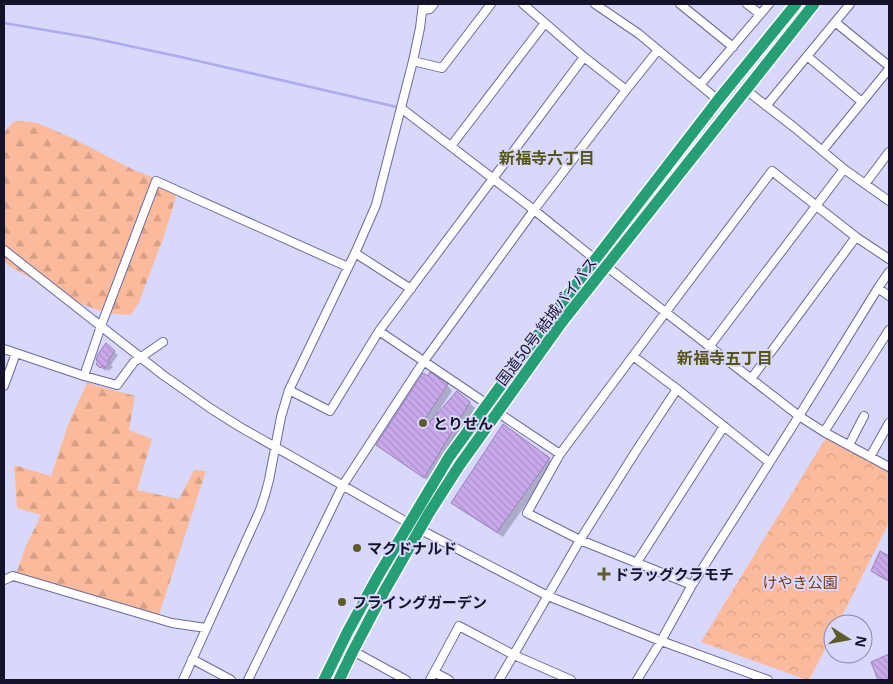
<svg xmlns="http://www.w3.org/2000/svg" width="893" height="684" viewBox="0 0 893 684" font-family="'Noto Sans','Noto Sans JP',sans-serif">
<defs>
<pattern id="forest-firs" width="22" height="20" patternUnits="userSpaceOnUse" patternTransform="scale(1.25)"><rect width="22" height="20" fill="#fbba9b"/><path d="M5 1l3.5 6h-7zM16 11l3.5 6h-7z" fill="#d69f86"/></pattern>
<pattern id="park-crowns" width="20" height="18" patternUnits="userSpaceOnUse" patternTransform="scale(1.25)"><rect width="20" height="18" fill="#fbba9b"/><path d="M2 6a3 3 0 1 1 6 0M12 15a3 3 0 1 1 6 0" fill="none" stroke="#d69f86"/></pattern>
<pattern id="building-back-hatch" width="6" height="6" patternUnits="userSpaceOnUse" patternTransform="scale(1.25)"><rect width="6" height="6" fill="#c9a9ec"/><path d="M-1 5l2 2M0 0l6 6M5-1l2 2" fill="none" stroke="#ac91ca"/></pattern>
</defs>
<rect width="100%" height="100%" fill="#d8d8fd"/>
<path fill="url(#forest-firs)" d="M16,121H22L37,123L72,138L134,170L164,182L175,193L176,197L163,239L139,302L132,314C99,320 40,283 11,267L4,261V133L12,123Z
M87,383L135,396L129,430L152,439L137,490L179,499L194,470L206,471L159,615L16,574L26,546L41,515L17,508L14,465L51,476L69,422Z"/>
<path fill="url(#park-crowns)" d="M827,436L889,470V523L838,624H833V634L809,680H807L701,642Z"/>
<path fill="#0003" d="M114,352L118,355L111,365L113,367L109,371L107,369L105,371L97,364Z
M447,385L452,391L438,412L439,413L469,402L475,408L430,482L383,450L378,445Z
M549,459L554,464L503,537L458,508L452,503Z
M880,553L889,558V582L878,576L873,570Z"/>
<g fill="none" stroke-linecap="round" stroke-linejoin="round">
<path stroke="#adaaf0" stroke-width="2.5" d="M4,23L92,38L181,57L397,107"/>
</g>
<path fill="url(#building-back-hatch)" stroke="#9b81b7" d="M106,343L115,351L108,360L110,362L105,368L102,366L100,368L96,364L98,361L96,360L98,354Z
M430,372L448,384L425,419L430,422L457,391L470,402L424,478L376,445L423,373L428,376Z
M503,424L550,458L497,532L451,503Z
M880,551L889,556V581L871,571Z
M889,654V680H878L871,662Z"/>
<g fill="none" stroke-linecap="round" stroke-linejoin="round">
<g stroke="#6c699f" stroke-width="10">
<path id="minor" d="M523,4L545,23
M595,4L639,34L718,100
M680,4L733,47
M747,4L760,14
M423,10L430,9L434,4
M835,22L889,66
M807,56L862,102
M413,61L442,68L491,4
M700,85L769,4
M626,90L658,50
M746,90L795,128L844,169L889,201
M766,106L850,4
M401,108L534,210L596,260
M822,151L889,69
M865,184L889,152
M4,250L163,375L210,408L240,427L419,529L548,596L661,641L768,680
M355,253L411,289
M606,266L799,416L824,432L889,467
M878,288L889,296
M379,331L487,404
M709,347L844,169
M4,349L84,376L117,385L134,362L163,342
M633,356L677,389L769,462
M84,376L101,326L156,181L348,267
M751,379L856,237
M4,386L16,353
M289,390L330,411L379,331L584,57
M497,412L560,454
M824,432L889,330
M849,445L864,416
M870,457L889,423
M637,562L724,426
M4,580L13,576L172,623L206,628
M692,585L580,540L527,513L560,454L665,313L772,171L856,237L889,259
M353,651L406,680
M192,659L231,680
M434,672L449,680
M183,680L260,510L265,495L269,480L281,417L289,390L356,251L376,205L413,61L420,28L423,4
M248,680L343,485L424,361L534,210L626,90L584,57L545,23L451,146
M430,680L459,626L514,655L571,680
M499,680L580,540L638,448L677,389
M637,680L661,641L692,585L799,416L878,288L889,272"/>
</g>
<g stroke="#fff" stroke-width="14">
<path id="highway" d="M324,680L348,631L378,576L449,457L544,326L718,100L796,4
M339,680L353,651L385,590L429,513L459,466L562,322L814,4"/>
</g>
<use href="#minor" stroke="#fff" stroke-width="8"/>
<use href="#highway" stroke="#269f77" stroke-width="11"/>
</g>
<g fill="#5e5b28" stroke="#d8d8fd" stroke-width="2">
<circle cx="423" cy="423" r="5"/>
<circle cx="357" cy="548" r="5"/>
<path d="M601.5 566.5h5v5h5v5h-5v5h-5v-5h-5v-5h5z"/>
<circle cx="342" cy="602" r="5"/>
</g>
<g text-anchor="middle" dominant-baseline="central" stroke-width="4" stroke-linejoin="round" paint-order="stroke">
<g font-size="15" fill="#151329" stroke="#d8d8fd">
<text transform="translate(546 321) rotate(-53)">国道50号 結城バイパス</text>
</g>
<g font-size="15" font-weight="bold" fill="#151329" stroke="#d8d8fd" text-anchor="start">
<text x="433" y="423">とりせん</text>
<text x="367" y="548">マクドナルド</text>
<text x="614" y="574">ドラッグクラモチ</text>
<text x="352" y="602">フライングガーデン</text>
</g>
<g font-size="15" fill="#7c3a16" stroke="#d8d8fd">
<text x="800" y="582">けやき公園</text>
</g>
<g font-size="16" font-weight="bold" fill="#575417" stroke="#d8d8fd">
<text x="547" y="158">新福寺六丁目</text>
<text x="725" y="358">新福寺五丁目</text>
</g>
</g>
<rect width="893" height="684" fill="none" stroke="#151329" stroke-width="10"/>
<g transform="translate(848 639) rotate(101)"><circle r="24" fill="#d8d8fd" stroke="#8a89a8"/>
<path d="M0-4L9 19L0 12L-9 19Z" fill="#5e5b28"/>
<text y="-8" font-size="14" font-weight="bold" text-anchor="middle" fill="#151329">N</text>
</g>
</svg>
